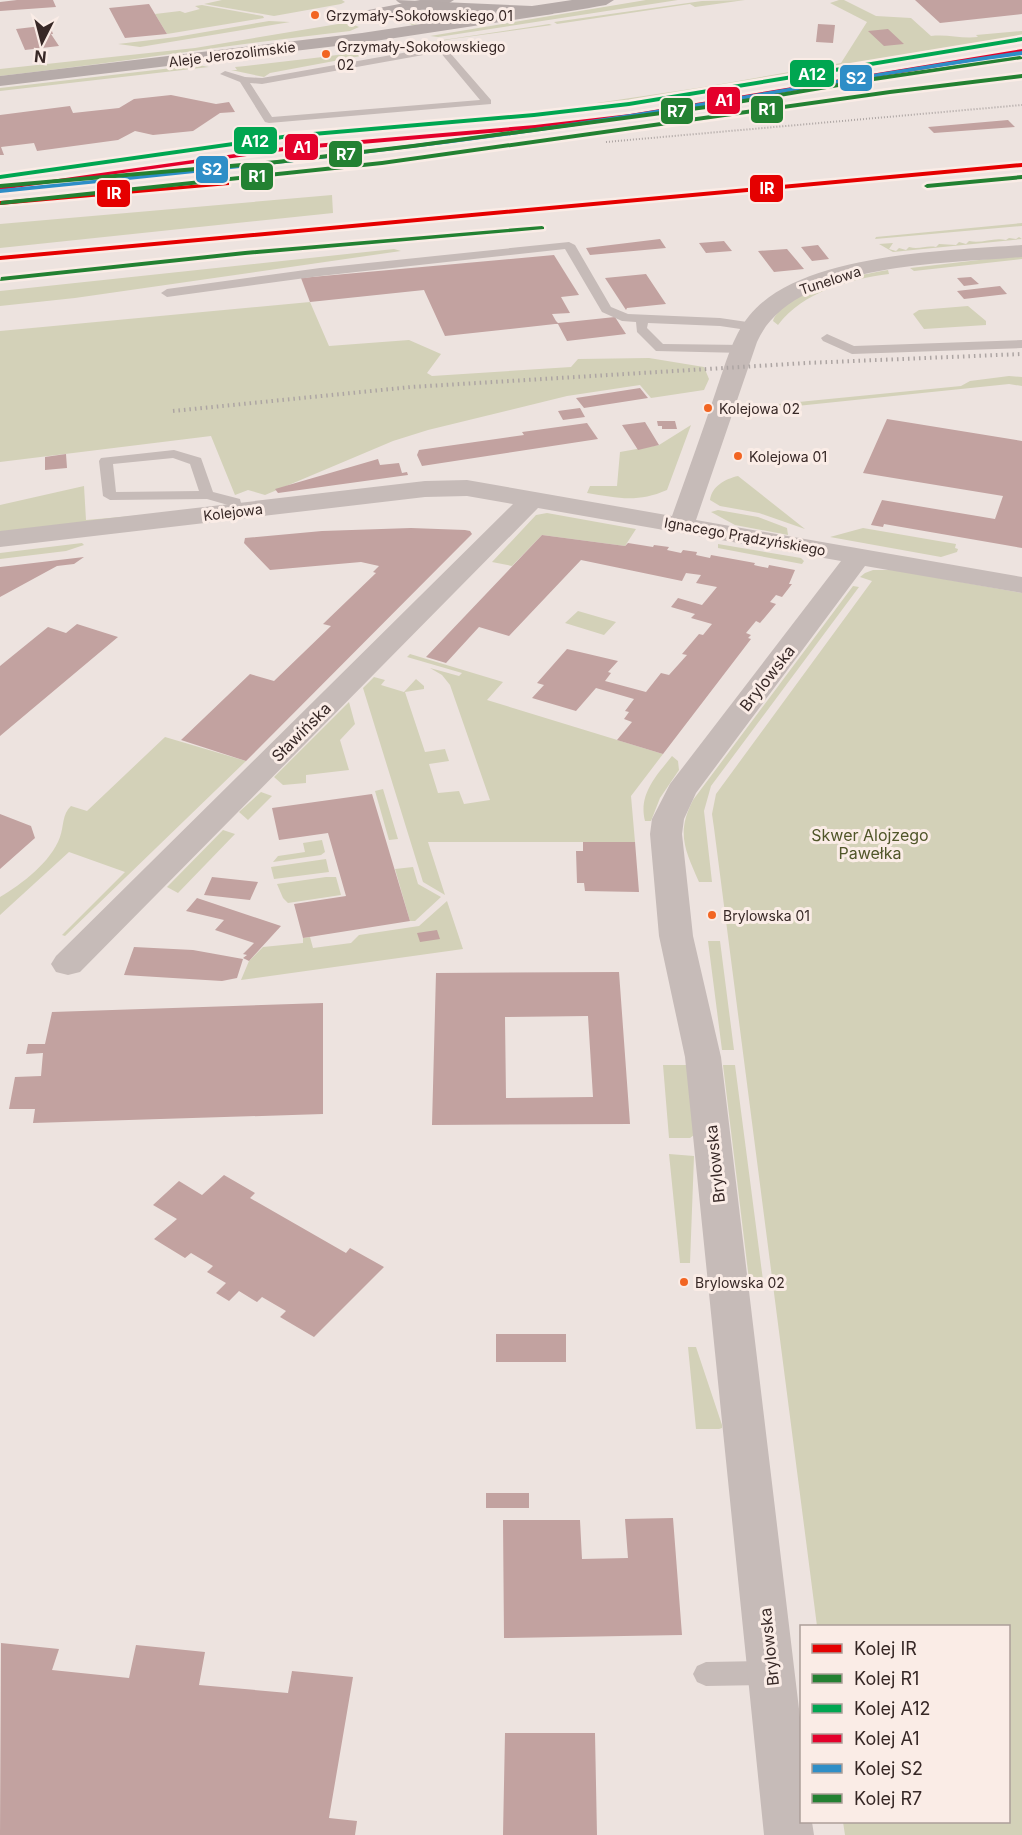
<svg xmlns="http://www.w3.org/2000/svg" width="1022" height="1835" viewBox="0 0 1022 1835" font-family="Inter,sans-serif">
<rect width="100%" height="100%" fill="#ede3df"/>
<path fill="#d3d1b8" d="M222,0H342L345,2L341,4L274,16L204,4Z
M646,0H678L438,37L430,36Z
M745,0L695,7L690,4L557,24L554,22L702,1Z
M839,0H844L876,16L911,18L931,36C948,34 961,39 978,37L976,35L1022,31V38C880,56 740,87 599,106L597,103L704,87L841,63L867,22L830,3Z
M202,5L263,16L264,18L167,34L155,14L180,11L185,13L200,9L195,6Z
M423,10L465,15L467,16L412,25L395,15Z
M269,21L290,22L140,47L118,44L176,37Z
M338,24H352L359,27L350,31C233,44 117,63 0,76V69L195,48Z
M549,24L552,25L452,39L270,73L264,77L231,70H237L235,67C341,56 444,40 549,24Z
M198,65L209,67L0,91V88Z
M332,195L333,213L0,248V224Z
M1022,223V226L875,239L876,237Z
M1019,237L1022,239L893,252L879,244L893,243L889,249L896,251L899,248L906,250L909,247C919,250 926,245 936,247L939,244L956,245L959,242L966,244L969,241C982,244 993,237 1006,240L1009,238L1016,239Z
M394,249L401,251L75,298L0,306V291Z
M1022,255V259L914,271L910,268Z
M888,270L889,274C849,279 803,292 778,325L773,321C783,292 860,274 888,270Z
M310,302L329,346L409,340L441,354L427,373L432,376L571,367L578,359L649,358L704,367L709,379L704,390L651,398L640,385L567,396L428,430L393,441L265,495L248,490L235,495L211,436L0,462V331Z
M968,306L986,321V325L924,329L913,314L919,310Z
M1009,376L1022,377V386L1009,384L768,409V405L961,386L970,381Z
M691,425L667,490C637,503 618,498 587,493L590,486H617L620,452L659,445Z
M738,476L805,529L759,513L720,506L710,500C712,486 725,479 738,476Z
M84,486L86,520L189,511L0,532V505Z
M718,510L758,517L787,528L788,535L735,525L711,512Z
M547,513L636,529L625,546L542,535L512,566L492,562L536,515Z
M863,528L956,544L955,548L958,549L957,552L941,557L830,537Z
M82,543L84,545L66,551L0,559V553Z
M718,544L801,558L804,561L802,564L718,548Z
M873,570H894L1022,593V1835H845L843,1822H1008V1626H817L714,828L712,814L716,794L872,581L860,577L865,573Z
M853,586L859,587L711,786L704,811L712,882H699C685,850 676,833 693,800Z
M578,611L616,622L604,635L565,623Z
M410,654L503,682L487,700L663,754L631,796L635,842H428L445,895L423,882L363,688L374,677L385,680L381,685L404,692L416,679L424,686V689L405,692L425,752L445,749L449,761L429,764L438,793L459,791L464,804L490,800L450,685L442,675L430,668L459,676L462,673L407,657Z
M349,702L355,724L340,740L349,770L306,775V783L283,785L274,777Z
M165,737L246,761L65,936L62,935L125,872L69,852L0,915V897C22,884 51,862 60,837C64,826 62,814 71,806L87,811Z
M672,756L678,761L679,770L660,798L651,821H645C638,794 657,775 672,756Z
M383,789L398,839L389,840L375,791Z
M261,792L272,796L248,820L239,812Z
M223,830L235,834L178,893L167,887Z
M322,840L325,852L321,855L273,862L278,856L305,852L303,843Z
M326,859L329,872L274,879L271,867Z
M413,867L418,884L441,897L415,921H410L395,869Z
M326,877H336L341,895L288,903L283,898L277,884Z
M447,901L463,949L241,980L249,961L263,947L303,943V938L310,937L313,948L351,943L359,935L419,926Z
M708,941H720L734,1050H722Z
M663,1065H687L694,1135L690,1138H669Z
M723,1065H735L764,1288H750Z
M669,1154L694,1156L690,1263H680Z
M688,1347H696L722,1425V1428L719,1429H696Z"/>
<path fill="#c2a2a0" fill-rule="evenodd" d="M17,0H53L56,7L0,11V2Z
M915,0H1022V14L940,23Z
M149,4L167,34L125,38L109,8Z
M818,24L835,25L833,43L816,42Z
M50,25L53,34H51L59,46L25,50L16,29Z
M888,29L904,44L884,46L868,31Z
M171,95L216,104L229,102L235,112L220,113L193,131L153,135L135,131L118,140L37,151L34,143L1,147L4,155H0V115L70,106L73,113L119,108L134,99Z
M1008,120L1015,127L934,133L928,127Z
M660,239L666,248L590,255L586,248Z
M724,241L732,251L706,253L699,243Z
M818,245L829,259L812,261L801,247Z
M787,249L804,269L774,272L758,251Z
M554,255L579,295L561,297L570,313L552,314L556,321L558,323L615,317L626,334L567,341L558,324H555L445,336L424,290L310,302L301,278Z
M646,274L666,304L627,308L626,310L605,278Z
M971,277L979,284L964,286L957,278Z
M1000,286L1007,294L964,299L957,291Z
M640,388L648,398L584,408L576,398Z
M580,408L585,417L563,420L558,411Z
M887,419L1022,441V548L884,524L883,527L871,525L882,500L995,519L1003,496L863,473Z
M657,421H675L677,429H662V426H658Z
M645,422L659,445L638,450L622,425Z
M587,423L598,439L422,466L417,455L419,450L524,435L522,432Z
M66,454L67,468L45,470V457Z
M378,459L380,465L399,463L402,473L407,472L408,475L278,493L275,489Z
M411,528L465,530L470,531L472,534L246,761L181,740L250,674L274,681L331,626L323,624L376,573L373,572L379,566L361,562L270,570L244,543L245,538L322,531Z
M542,535L625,546L628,543L653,547L654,545L669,547L667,550L681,553L683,550L697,552L696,555L710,558L711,555L755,563L754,565L758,566L768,568L769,565L795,570L789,584H792L782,597L776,595L770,602L776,604L760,623L756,621L746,633L751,635L748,638L751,639L663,754L617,740L632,722L624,719L629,712L625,711L634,699L596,688L576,711L532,698L544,685L537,683L567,649L618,661L608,672L611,673L605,681L646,692L661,673L669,675L687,655L682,654L699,634L703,635L712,624L691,618L695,614L671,607L678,598L702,605L717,587L696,583L701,575L686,573L682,581L581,560L509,636L479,627L446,663L426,657Z
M84,557L74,564L57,566L0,597V567Z
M77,624L118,637L0,736V666L48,627L66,633Z
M372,794L410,921L303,938L294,904L346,896L328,833L279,840L272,808Z
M0,814L31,826L35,838L0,869Z
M583,842H635L639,892L585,891L584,883H577L576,851H583Z
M212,877L258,882L250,900L204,895Z
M197,898L281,926L249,961L243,958L247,955L243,954L254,943L215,930L224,920L186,911Z
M437,930L440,939L420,942L417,933Z
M134,947L193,950L243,959L237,978L222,981L124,975Z
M619,972L630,1124L432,1125L436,973ZM588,1016L593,1097L506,1098L505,1017Z
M323,1003V1114L33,1123L35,1109H9L15,1077L41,1076L43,1053L26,1054L28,1044H45L52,1012Z
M224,1175L255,1193L250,1198L346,1253L350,1248L384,1267L314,1337L280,1317L286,1311L262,1297L257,1302L239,1291L229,1301L216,1293L226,1283L207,1272L213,1266L191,1253L185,1258L154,1239L177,1219L153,1205L179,1181L202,1195Z
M496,1334H566V1362H496Z
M486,1493H529V1508H486Z
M673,1518L682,1635L504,1638L503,1520H580L582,1559L628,1558L625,1519Z
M1,1643L59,1649L52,1670L129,1678L136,1645L205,1652L199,1685L288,1693L292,1671L353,1677L329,1818L357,1821L355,1835H0Z
M505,1733H595L597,1835H503Z"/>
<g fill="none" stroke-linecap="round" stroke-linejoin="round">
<path fill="#c6bbb8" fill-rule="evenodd" d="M442,46L445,47L491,100V104L269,123L265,122L240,82L220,74L225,71L245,77L262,78ZM440,52L480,100L272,117L250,83L262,84Z
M569,242L575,245L611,307L628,314L720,318L754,323L760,327L754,331L720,326L648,323L647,328L663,344L744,345L750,349L744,353L656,351L637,332L636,322L622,321L602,312L565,249L320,276L167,297L161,293L167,289L320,268Z
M827,334L854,346L1022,340V348L852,354L823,341L821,338Z
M174,450L201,458L213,492L240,499L243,511L241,514H231L228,505L207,499L110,500L103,496L99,461L101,458ZM173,458L190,464L199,491L116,492L113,464Z
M770,1661L779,1665L783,1673L779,1681L770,1685L706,1686L697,1682L693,1674L697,1666L706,1662Z"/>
<path fill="#c6bbb8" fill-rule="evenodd" d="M1022,245V257C946,264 792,262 757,342L696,520L1022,577V593L865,566L696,793L684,819L682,834L693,936L721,1057L802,1734V1822H812L814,1835H764L685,1057L659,936L650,834L652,819L670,784L841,561L538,508L80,972L68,975L56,972L51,964L56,956L513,504L467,496L425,497L0,547V531L425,481L467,480L672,516C687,474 702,433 716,391C725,366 732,337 749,316C799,253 947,251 1022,245Z"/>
<path fill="#b6aba9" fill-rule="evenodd" d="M420,0H454L446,5L353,23L347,22L344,18L347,14L353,13Z
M547,5L553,6L555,10L553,14L362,43L0,86V76L362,33Z"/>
<path fill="#b5aaa8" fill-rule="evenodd" d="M396,0L532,6L572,0H614L606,5C582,9 557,14 532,16C512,17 406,14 396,0Z"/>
<path stroke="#ada5a3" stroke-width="2" stroke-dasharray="1 2" stroke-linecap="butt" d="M606,142L1022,105"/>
<path stroke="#ada5a3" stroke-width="4" stroke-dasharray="1.5 4" stroke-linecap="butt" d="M173,411L411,387L806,363L1022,354"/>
<g stroke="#faece6" stroke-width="5">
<path id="rail-1" d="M1022,163V167L0,260V256Z
M227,182L229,183V185L0,205V201Z"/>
</g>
<g stroke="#faece6" stroke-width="5">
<path id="rail-2" d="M1022,74V78L890,94L382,165L0,205L1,201L382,161L890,90Z
M1022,175V179L927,188L924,186L927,184Z
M542,226L544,227V229L245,255L0,281L1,277L245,251Z"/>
</g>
<g stroke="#faece6" stroke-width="5">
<path id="rail-3" d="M1022,37V41L629,106L534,117L290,138L0,179V175L290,134L534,113L629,102Z"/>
</g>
<g stroke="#faece6" stroke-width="5">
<path id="rail-4" d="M1022,49V53L630,118L535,129L291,150L0,190V188L2,187L291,146L535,125L630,114Z"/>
</g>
<g stroke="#faece6" stroke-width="5">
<path id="rail-5" d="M1022,51V55C880,74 739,102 597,123C399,152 199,173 0,193V189C199,170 399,149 597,119C739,98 880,71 1022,51Z"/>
</g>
<g stroke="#faece6" stroke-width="5">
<path id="rail-6" d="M1020,56L1022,57V59L874,81L714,108L413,148L277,164L0,188V184L277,160L413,144L714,104L874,77Z"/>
</g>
<use href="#rail-1" fill="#e50000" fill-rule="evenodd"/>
<use href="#rail-2" fill="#238132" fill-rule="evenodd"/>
<use href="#rail-3" fill="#00a651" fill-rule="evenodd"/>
<use href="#rail-4" fill="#e4002b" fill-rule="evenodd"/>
<use href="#rail-5" fill="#2e8ec7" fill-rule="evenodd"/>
<use href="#rail-6" fill="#238132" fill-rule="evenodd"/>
</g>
<g fill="#f26522" stroke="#faece6" stroke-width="2">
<circle cx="315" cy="15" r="5"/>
<circle cx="326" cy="54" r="5"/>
<circle cx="708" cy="408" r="5"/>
<circle cx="738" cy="456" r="5"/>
<circle cx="712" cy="915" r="5"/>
<circle cx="684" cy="1282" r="5"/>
</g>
<g text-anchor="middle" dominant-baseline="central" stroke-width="6" stroke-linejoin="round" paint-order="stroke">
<g font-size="14" fill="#372826" stroke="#faece6" text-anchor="start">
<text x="326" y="15">Grzymały-Sokołowskiego 01</text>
<text x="337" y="46">Grzymały-Sokołowskiego<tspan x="337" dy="18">02</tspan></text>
<text x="719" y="408">Kolejowa 02</text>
<text x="749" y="456">Kolejowa 01</text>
<text x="723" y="915">Brylowska 01</text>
<text x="695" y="1282">Brylowska 02</text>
</g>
<g font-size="14" fill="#372826" stroke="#faece6">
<text transform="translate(232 54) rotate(-7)">Aleje Jerozolimskie</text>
<text transform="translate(830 280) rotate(-18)">Tunelowa</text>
<text transform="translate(233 512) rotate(-7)">Kolejowa</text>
<text transform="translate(745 536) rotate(10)">Ignacego Prądzyńskiego</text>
</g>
<g font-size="16" fill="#372826" stroke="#faece6">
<text transform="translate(767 678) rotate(-52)">Brylowska</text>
<text transform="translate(301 732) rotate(-45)">Sławińska</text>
<text transform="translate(715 1164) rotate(-96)">Brylowska</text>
<text transform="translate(769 1647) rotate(-96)">Brylowska</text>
</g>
<g font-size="16" fill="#505629" stroke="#faece6">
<text x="870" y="835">Skwer Alojzego<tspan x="870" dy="18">Pawełka</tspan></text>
</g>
</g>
<g stroke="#faece6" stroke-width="2">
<rect x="789" y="59" width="46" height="29" rx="6" fill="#00a651"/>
<rect x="839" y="64" width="34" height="28" rx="6" fill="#2e8ec7"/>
<rect x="706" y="86" width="35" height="29" rx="6" fill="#e4002b"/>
<rect x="750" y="95" width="34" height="29" rx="6" fill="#238132"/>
<rect x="660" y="97" width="34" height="28" rx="6" fill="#238132"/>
<rect x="233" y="126" width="45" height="29" rx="6" fill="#00a651"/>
<rect x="284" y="133" width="35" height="28" rx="6" fill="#e4002b"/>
<rect x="328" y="140" width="35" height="28" rx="6" fill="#238132"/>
<rect x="195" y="155" width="34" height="29" rx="6" fill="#2e8ec7"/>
<rect x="240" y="162" width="34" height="29" rx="6" fill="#238132"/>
<rect x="749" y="174" width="35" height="29" rx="6" fill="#e50000"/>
<rect x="96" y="179" width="35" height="29" rx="6" fill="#e50000"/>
</g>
<g font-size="16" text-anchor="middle" font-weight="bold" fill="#fff">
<text x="812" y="80">A12</text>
<text x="856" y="84">S2</text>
<text x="724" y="106">A1</text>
<text x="767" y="115">R1</text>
<text x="677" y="117">R7</text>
<text x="255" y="147">A12</text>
<text x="302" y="153">A1</text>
<text x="346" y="160">R7</text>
<text x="212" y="175">S2</text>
<text x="257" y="182">R1</text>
<text x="767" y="194">IR</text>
<text x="114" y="199">IR</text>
</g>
<rect x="800" y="1625" width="210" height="198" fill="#faece6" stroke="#ac9e99" stroke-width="1.5"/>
<rect x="812" y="1644" width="30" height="9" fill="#e50000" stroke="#ac9e99" stroke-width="1.5"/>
<text x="854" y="1655" font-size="18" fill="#372826">Kolej IR</text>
<rect x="812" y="1674" width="30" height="9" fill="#238132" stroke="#ac9e99" stroke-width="1.5"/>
<text x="854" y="1685" font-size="18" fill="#372826">Kolej R1</text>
<rect x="812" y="1704" width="30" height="9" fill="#00a651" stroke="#ac9e99" stroke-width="1.5"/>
<text x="854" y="1715" font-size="18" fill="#372826">Kolej A12</text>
<rect x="812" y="1734" width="30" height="9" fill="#e4002b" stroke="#ac9e99" stroke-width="1.5"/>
<text x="854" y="1745" font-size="18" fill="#372826">Kolej A1</text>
<rect x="812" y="1764" width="30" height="9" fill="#2e8ec7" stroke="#ac9e99" stroke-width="1.5"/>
<text x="854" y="1775" font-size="18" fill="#372826">Kolej S2</text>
<rect x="812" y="1794" width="30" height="9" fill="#238132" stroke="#ac9e99" stroke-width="1.5"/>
<text x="854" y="1805" font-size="18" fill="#372826">Kolej R7</text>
<g transform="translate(42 42) rotate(186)" stroke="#faece6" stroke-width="4.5" paint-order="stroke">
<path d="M0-4.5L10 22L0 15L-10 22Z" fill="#372826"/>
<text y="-9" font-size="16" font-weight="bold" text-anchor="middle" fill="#372826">N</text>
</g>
</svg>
